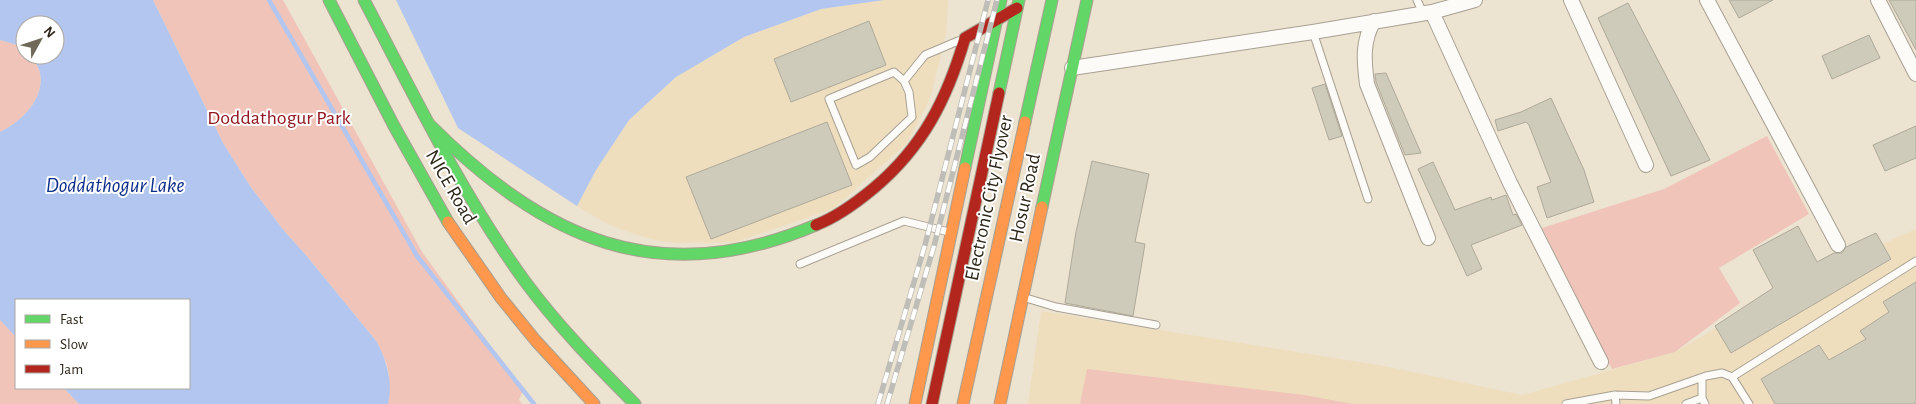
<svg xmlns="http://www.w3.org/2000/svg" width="1916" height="404" viewBox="0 0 1916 404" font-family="'Alegreya Sans',sans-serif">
<rect width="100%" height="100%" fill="#ece3d0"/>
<path fill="#eedebe" d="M884,0H948L946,34L933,88L929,101L906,144L833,209L735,242L677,243L659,241L625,231L608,224L577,206L596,170L629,120L676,77L744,37L821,9Z
M1916,229V404H1028L1041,311L1384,366L1522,395L1675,352L1789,286Z"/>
<path fill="#f0c4b9" d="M153,0H283L422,252L523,390L519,400L522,404H388L389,376L387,365L377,342L305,254L285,232L250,186L223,143Z
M0,40L17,45L25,50V55H30C57,84 28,119 0,132Z
M1767,136L1809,214L1719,268L1740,303L1675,352L1612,369L1542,228L1664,189Z
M0,320L16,337V388H64L79,404H0Z
M1087,369L1304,395L1353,404H1080Z"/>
<path fill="#b2c6ef" d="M0,0H153L223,143L250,186L285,232L305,254L377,342C387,362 393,382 388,404H79L64,388H189V300H16V337L0,320V132C28,119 57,84 30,55H55V25H25V50L17,45L0,40Z
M396,0H884L821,9L744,37L676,77L629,120L596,170L577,206L458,128Z"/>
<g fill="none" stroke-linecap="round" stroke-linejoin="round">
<path stroke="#b2c6ef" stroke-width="4.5" d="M269,0L417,256L534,404"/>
</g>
<path fill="#cfcbbb" stroke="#aea99a" d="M1729,0H1773L1739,18Z
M1889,0H1916V50Z
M1628,3L1710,160L1671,176L1598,18Z
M869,21L886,65L791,102L774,59Z
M1869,35L1880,58L1832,79L1822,56Z
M1386,73L1421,153L1405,155L1376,82L1375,74Z
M1325,84L1342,136L1329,140L1312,88Z
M1551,98L1584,170L1594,202L1547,218L1537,187L1551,182L1529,125L1526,122L1498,131L1495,120L1521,112Z
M827,122L852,185L711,239L686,177Z
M1916,126V158L1885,171L1873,145Z
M1092,161L1149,174L1135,242L1145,244L1133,316L1065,303L1076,232Z
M1433,162L1455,210L1491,197L1492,200L1506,195L1513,215L1516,214L1522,225L1471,245L1482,269L1467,276L1418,169Z
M1798,226L1817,262L1834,253H1842L1846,247L1876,233L1891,259L1731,353L1715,326L1773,288L1753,250Z
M1916,282V404H1775L1761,379L1819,345L1829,360L1866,339L1860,331L1889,312L1883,302Z"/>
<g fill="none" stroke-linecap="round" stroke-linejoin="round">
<g stroke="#a8a092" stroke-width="9">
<path id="lane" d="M1417,0L1423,13
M1313,32L1368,199
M904,81L909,92L912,117L870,157L856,165L829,99L894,72L904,81L925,55L958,41
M800,264L904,221L949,232
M1026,298L1056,307L1156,325
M1732,377L1916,261
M1615,395L1616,404
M1702,398V378
M1566,404L1615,395L1649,396L1706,376L1722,373L1732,377L1749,404
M1686,404L1702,398L1705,404"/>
</g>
<g stroke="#a8a092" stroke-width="16">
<path id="street" d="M1571,0L1646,165
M1707,0L1838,245
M1878,0L1916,74
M1432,12L1510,183L1601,362
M1374,21C1362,41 1364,61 1367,84L1428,238
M1072,68L1313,32L1432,12L1475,0"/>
</g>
<g stroke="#a8a092" stroke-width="13">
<path id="fast" d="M329,0L394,126L448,222
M364,0C414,95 461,193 524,280C557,325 596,365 635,404
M999,93L1019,0
M1025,122L1052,0
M429,124C544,239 658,292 816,225
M965,168L1001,0
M1042,207L1087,0"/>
</g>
<g stroke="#a8a092" stroke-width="13">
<path id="slow" d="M448,222L501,298L536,341L594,404
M915,404L965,168
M963,404L1025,122
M1000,404L1042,207"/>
</g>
<g stroke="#a8a092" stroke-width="13">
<path id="jam" d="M816,225C837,217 856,203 874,188C923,147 947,99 965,38L1017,8
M932,404L999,93"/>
</g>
<use href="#lane" stroke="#fcfbf8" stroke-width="7"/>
<use href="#street" stroke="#fcfbf8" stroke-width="14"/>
<use href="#fast" stroke="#63d668" stroke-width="11"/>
<use href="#slow" stroke="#ff974d" stroke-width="11"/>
<use href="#jam" stroke="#b3261e" stroke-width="11"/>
<g stroke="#bfbdb7" stroke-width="5.5">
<path id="rail" d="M878,404L925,245L988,0
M887,404L934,246L997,0"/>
</g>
<use href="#rail" stroke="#fff" stroke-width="4" stroke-dasharray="11" stroke-linecap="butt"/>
</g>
<g text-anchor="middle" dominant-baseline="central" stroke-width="4" stroke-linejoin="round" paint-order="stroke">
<g font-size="20" fill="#931720" stroke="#fff">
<text x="279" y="118">Doddathogur Park</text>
</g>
<g font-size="20" fill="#2d2618" stroke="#fff">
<text transform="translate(451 187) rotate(60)">NICE Road</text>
<text transform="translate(989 198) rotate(-78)">Electronic City Flyover</text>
<text transform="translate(1025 198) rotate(-78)">Hosur Road</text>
</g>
<g font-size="21" font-style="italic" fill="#0c2e8b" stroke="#fff">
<text x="115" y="185">Doddathogur Lake</text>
</g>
</g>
<rect x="15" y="299" width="175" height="90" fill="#ffffff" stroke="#aba8a3"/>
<rect x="25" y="315" width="25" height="8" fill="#63d668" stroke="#aba8a3"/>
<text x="60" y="324" font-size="15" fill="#2d2618">Fast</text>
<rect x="25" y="340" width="25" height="8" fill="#ff974d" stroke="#aba8a3"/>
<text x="60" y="349" font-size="15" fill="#2d2618">Slow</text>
<rect x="25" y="365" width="25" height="8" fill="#b3261e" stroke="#aba8a3"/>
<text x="60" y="374" font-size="15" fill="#2d2618">Jam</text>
<g transform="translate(40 40) rotate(50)"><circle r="24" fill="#ffffff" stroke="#aba8a3"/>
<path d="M0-4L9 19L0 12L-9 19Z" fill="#706858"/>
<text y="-8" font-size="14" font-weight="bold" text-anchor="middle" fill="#2d2618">N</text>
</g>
</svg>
